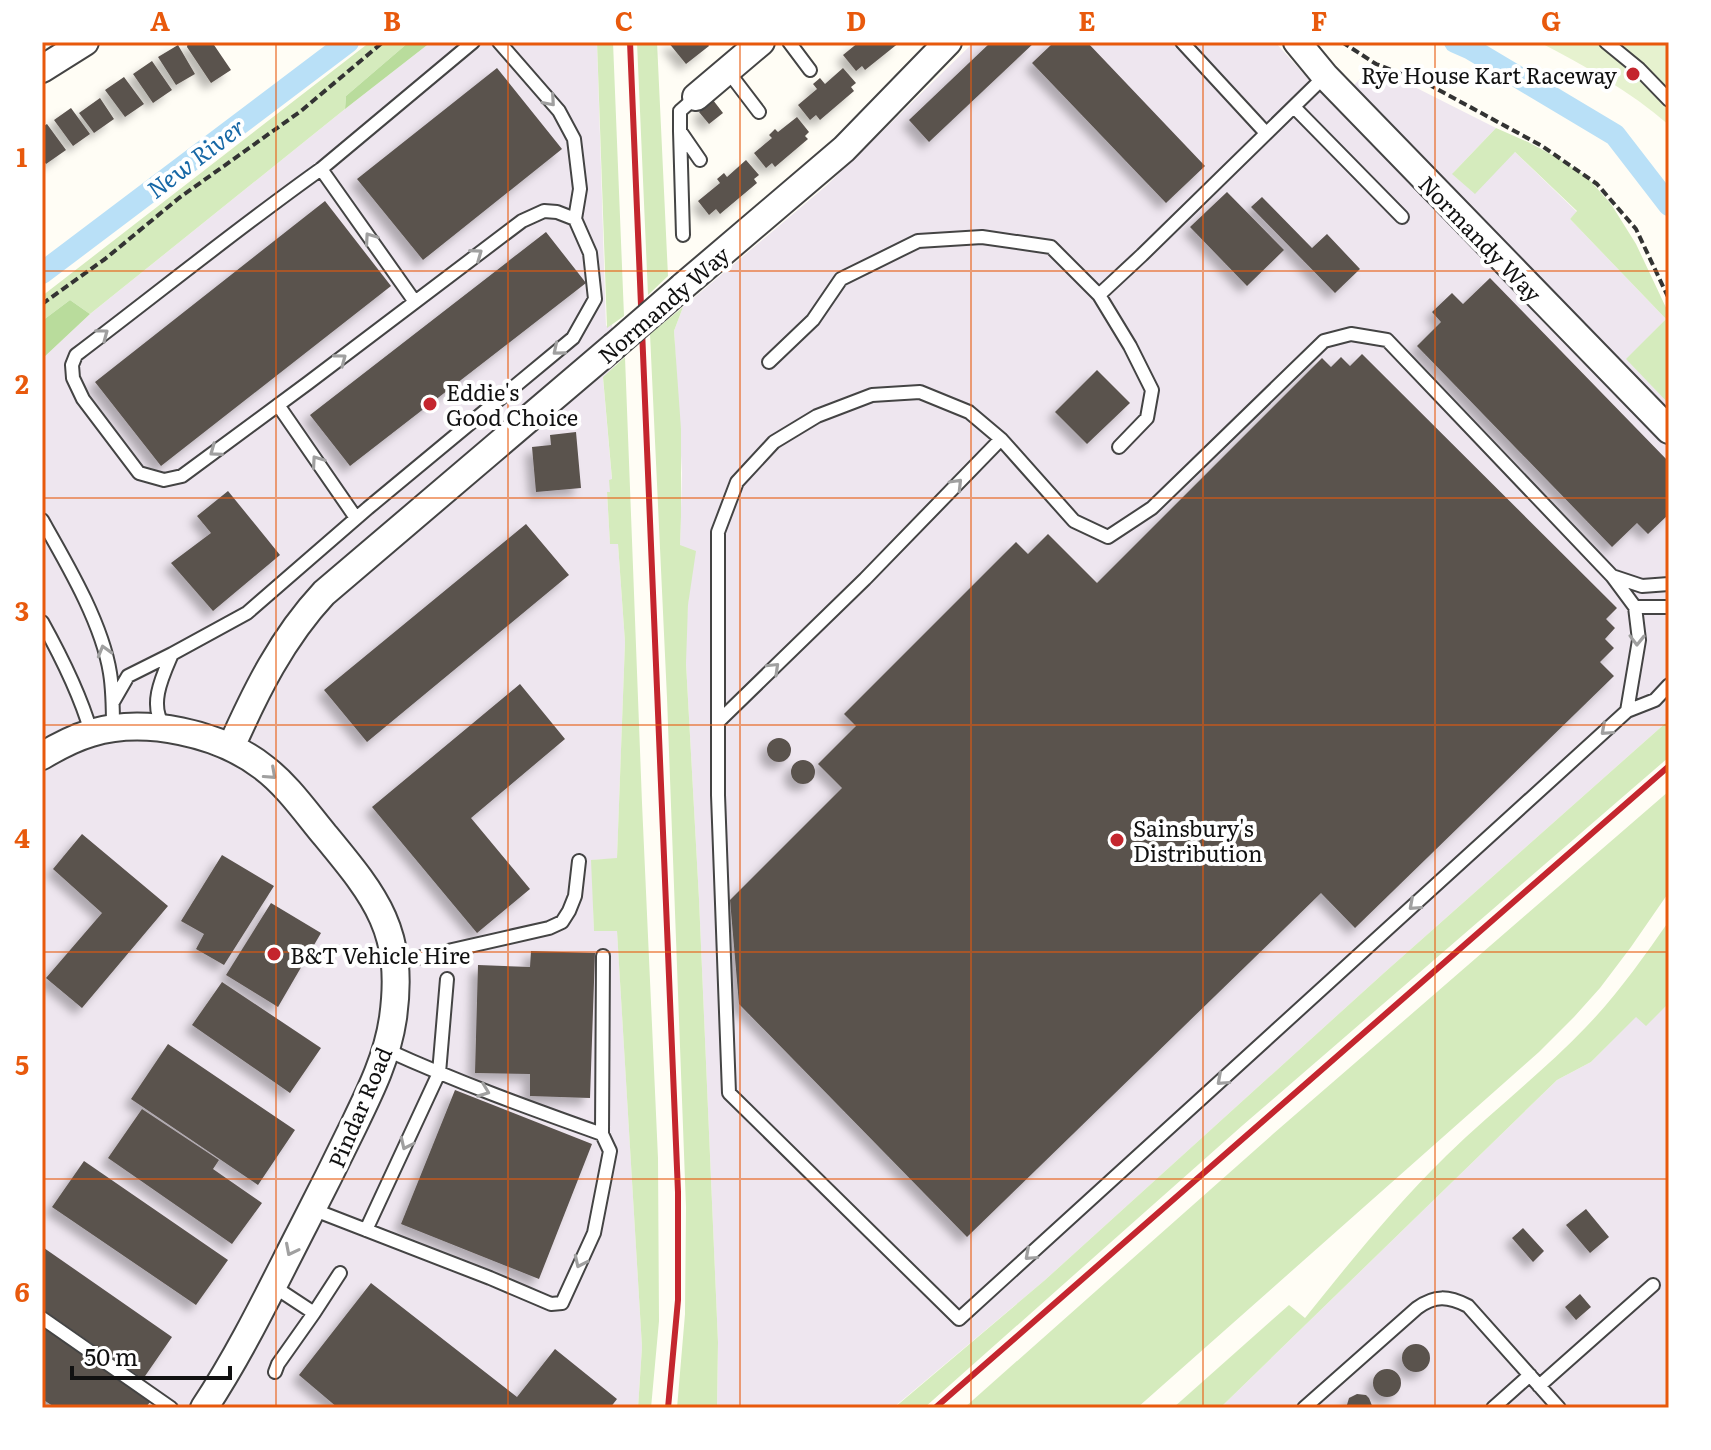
<svg xmlns="http://www.w3.org/2000/svg" width="1711" height="1450" viewBox="0 0 1711 1450" font-family="Literata,serif">
<defs>
<filter id="shadow"><feDropShadow dx="-7" dy="7" stdDeviation="4" flood-color="#0004"/></filter>
</defs>
<rect width="100%" height="100%" fill="#fffdf5"/>
<path fill="#eee6ef" d="M431,42H597L606,326L612,323L615,367L603,378L612,480L610,492L607,493L610,543L618,544L625,642L617,859L592,860L594,931L617,930L642,1347L638,1408H42V359L90,314L345,109Z
M974,42H1275L1333,106L1373,66L1496,128L1453,173L1515,152L1577,212L1570,219L1666,319L1627,359L1669,404V720L1385,972L1045,1280L893,1408H717L718,1342L699,899L686,663V629L690,579L680,545L682,473L674,331L683,307L826,186Z
M1669,1003V1408H1220L1557,1080L1591,1062L1636,1016L1646,1025Z"/>
<path fill="#d5ebbd" d="M370,42H409L346,96L345,109L90,314L70,300L42,321V296Z
M597,42H613L624,316L607,328Z
M637,42H657L668,276L648,295Z
M1496,128L1528,142L1558,158L1587,177L1611,204L1636,244L1669,314V404L1626,359L1666,319L1570,219L1577,211L1515,152L1475,194L1452,174Z
M683,307L674,331L681,429V517L680,545L696,551L688,605L686,663L699,899L718,1342L717,1408H677L685,1314L686,1207L667,698L650,334Z
M625,357L642,803L658,1158L659,1321L651,1408H638L642,1347L617,931H594L591,860L617,858L625,642L618,544H610L607,492H610L609,480L612,479L603,377Z
M1669,720V757L1243,1125L924,1408H894L1045,1280L1385,972Z
M1669,791V892L1631,947L1600,988L1574,1017L1539,1052L1137,1408H964L1273,1134Z
M1669,921V1003L1646,1026L1636,1017L1591,1062L1557,1080L1220,1408H1173L1289,1305L1305,1318C1350,1262 1395,1206 1446,1156C1491,1112 1542,1073 1586,1027C1617,995 1643,958 1669,921Z"/>
<path fill="#b9dc9c" d="M409,42H431L345,109L346,96Z
M70,300L90,314L42,359V321Z"/>
<path fill="#e6f2cf" d="M1539,42H1669V125C1630,91 1585,66 1539,42Z"/>
<g fill="none" stroke-linecap="round" stroke-linejoin="round">
<path stroke="#b9e0f7" stroke-width="22" d="M1455,42L1471,49L1615,135L1669,205
M42,273L348,42"/>
</g>
<path fill="#5a524d" filter="url(#shadow)" d="M188,42H212L231,70L211,83L187,47Z
M668,42H707L709,46L686,64Z
M859,42H900L865,70L862,66L856,71L843,55Z
M991,42H1035L929,142L909,120Z
M1050,42H1087L1205,166L1166,203L1032,63L1052,44Z
M178,45L195,74L176,85L158,57Z
M152,61L172,90L153,103L133,74Z
M497,68L562,149L423,260L357,179Z
M843,68L856,83L851,87L854,91L820,120L816,115L810,120L798,105L817,89L813,84L820,78L825,84Z
M124,77L144,104L125,117L105,90Z
M100,98L114,119L94,133L79,113Z
M713,100L723,113L709,124L699,112Z
M71,108L90,134L73,146L54,120Z
M797,117L809,132L805,136L808,139L775,167L772,163L766,168L754,153L772,138L769,135L775,129L778,132Z
M47,124L66,150L46,164L42,158V127Z
M746,160L759,175L754,179L757,183L720,214L716,209L709,215L698,201L720,183L717,179L724,173L727,177Z
M1227,192L1284,250L1247,286L1190,227Z
M1262,197L1312,248L1327,234L1360,269L1335,293L1251,207Z
M325,201L391,286L161,466L95,382Z
M546,232L586,283L350,466L310,415Z
M1490,278L1669,462V514L1648,534L1637,523L1612,547L1417,346L1441,322L1432,312L1452,293L1463,304Z
M1362,354L1617,608L1606,619L1615,628L1605,639L1614,648L1600,662L1614,676L1355,928L1321,893L967,1237L739,1004L730,900L842,788L818,764L856,726L844,714L1016,542L1028,554L1048,534L1097,583L1322,358L1331,367L1341,357L1350,366Z
M1097,370L1130,403L1087,444L1055,412Z
M576,432L581,488L536,492L532,447L551,445L550,435Z
M228,491L280,555L213,611L171,563L211,533L197,516Z
M526,524L569,575L367,742L324,690Z
M520,684L565,739L471,818L530,889L477,933L372,807Z
M767 750a12 12 0 1 1 24 0a12 12 0 1 1-24 0Z
M791 772a12 12 0 1 1 24 0a12 12 0 1 1-24 0Z
M82,834L168,906L82,1008L46,978L102,913L53,869Z
M222,855L274,886L224,965L196,949L204,934L181,921Z
M271,903L321,933L278,1007L226,975Z
M531,951L595,953L590,1098L530,1096V1074L475,1073L478,965L530,967Z
M222,982L321,1048L290,1093L192,1025Z
M168,1044L295,1130L258,1185L131,1099Z
M455,1090L592,1144L539,1279L401,1224Z
M142,1109L219,1160L213,1169L262,1203L232,1244L108,1158Z
M84,1161L228,1260L196,1305L52,1207Z
M1586,1209L1609,1237L1590,1253L1566,1225Z
M1523,1228L1544,1251L1533,1262L1512,1238Z
M44,1248L172,1337L143,1379L42,1309V1252Z
M371,1283L517,1397L555,1349L617,1399L610,1408H338L299,1375Z
M1580,1294L1591,1307L1576,1320L1565,1307Z
M42,1324L151,1401L145,1408H56L42,1399Z
M1402 1358a14 14 0 1 1 28 0a14 14 0 1 1-28 0Z
M1373 1383a14 14 0 1 1 28 0a14 14 0 1 1-28 0Z
M1357,1394L1366,1395L1369,1398L1373,1408H1346L1349,1398Z"/>
<g fill="none" stroke-linecap="round" stroke-linejoin="round">
<g stroke="#444" stroke-width="16">
<path id="lane" d="M499,42L559,111L574,139L580,189L575,219
M789,42L810,70
M1182,42L1266,133
M1606,42L1639,69L1669,100
M727,70L759,112
M696,97L680,111V131L700,160
M1294,107L1402,217
M680,131L683,235
M1099,295L1130,346L1152,390L1147,418L1119,447
M415,302L321,169L473,42
M769,362L813,320L841,279L918,241L982,237L1051,247L1099,295L1142,255L1325,76
M278,405L356,518
M42,520C67,564 102,623 110,673C113,691 113,710 113,729
M1612,576L1635,607L1639,640L1627,711
M1669,584L1642,586L1612,576L1387,340L1351,334L1324,341L1152,508L1108,537L1074,521L1001,439L969,412L920,392L872,395L817,416L774,442L737,482L718,532V795L729,1093L959,1319L1627,711L1655,700L1669,685
M1635,607H1669
M42,622C62,658 80,694 91,732
M113,702L128,676L172,654L247,613L368,508L573,338L595,299L590,253L575,219L557,212L544,211L522,221L308,383L182,476L164,480L139,473L83,399L73,378L72,365L76,355C158,293 238,228 321,169
M718,722L865,579L1001,439
M164,726C148,705 163,675 172,654
M395,963L549,928L562,922L569,911L575,896L579,861
M602,1134L603,956
M312,1209L490,1278L551,1304L562,1303L594,1233L610,1151L602,1134C529,1108 457,1082 387,1050
M366,1230L439,1073L447,979
M273,1286L314,1313L278,1364L275,1372
M314,1313L340,1273
M42,1318L171,1408
M1539,1386L1653,1285
M1304,1408L1417,1308C1435,1295 1448,1296 1468,1306L1559,1408
M1493,1408L1530,1375"/>
</g>
<g stroke="#444" stroke-width="30">
<path id="street" d="M1297,42L1325,76L1669,430
M42,69L85,42
M696,97L761,42
M682,287L844,149L948,42
M231,747C256,691 282,638 324,593L614,346
M42,756C57,747 74,738 91,733C145,717 219,733 263,767C287,785 305,811 324,834C376,897 405,931 393,1018C387,1059 369,1094 351,1131C336,1162 321,1192 305,1223C273,1285 243,1349 204,1408"/>
</g>
<path stroke="#333" stroke-width="4" stroke-dasharray="8 4" stroke-linecap="butt" d="M1342,42L1376,64L1426,83L1542,146L1597,184L1636,229L1669,299
M42,304L105,259L179,198L301,111L383,42"/>
<use href="#lane" stroke="#fff" stroke-width="12"/>
<use href="#street" stroke="#fff" stroke-width="26"/>
<path stroke="#c4262e" stroke-width="6" d="M630,42L678,1192V1300L668,1408
M935,1408L1669,766"/>
<g stroke="#444" stroke-width="30" stroke-linecap="butt">
<path id="street-bridge" d="M614,346L682,287"/>
</g>
<use href="#street-bridge" stroke="#fff" stroke-width="26"/>
</g>
<defs><path id="oneway-chevron" d="M-2-3.5L2.5 0L-2 3.5" fill="none" stroke-width="1.6" stroke-linecap="round" stroke-linejoin="round" transform="scale(2)"/></defs>
<g stroke="#a0a0a0">
<use href="#oneway-chevron" transform="translate(550 101) rotate(49)"/>
<use href="#oneway-chevron" transform="translate(370 238) rotate(-125)"/>
<use href="#oneway-chevron" transform="translate(477 254) rotate(-36)"/>
<use href="#oneway-chevron" transform="translate(103 334) rotate(-37)"/>
<use href="#oneway-chevron" transform="translate(558 350) rotate(140)"/>
<use href="#oneway-chevron" transform="translate(341 359) rotate(-37)"/>
<use href="#oneway-chevron" transform="translate(215 451) rotate(144)"/>
<use href="#oneway-chevron" transform="translate(317 461) rotate(-125)"/>
<use href="#oneway-chevron" transform="translate(957 484) rotate(-46)"/>
<use href="#oneway-chevron" transform="translate(1637 640) rotate(91)"/>
<use href="#oneway-chevron" transform="translate(104 651) rotate(-106)"/>
<use href="#oneway-chevron" transform="translate(774 668) rotate(-44)"/>
<use href="#oneway-chevron" transform="translate(1606 730) rotate(138)"/>
<use href="#oneway-chevron" transform="translate(271 774) rotate(42)"/>
<use href="#oneway-chevron" transform="translate(1414 905) rotate(138)"/>
<use href="#oneway-chevron" transform="translate(1222 1080) rotate(138)"/>
<use href="#oneway-chevron" transform="translate(484 1091) rotate(21)"/>
<use href="#oneway-chevron" transform="translate(406 1144) rotate(115)"/>
<use href="#oneway-chevron" transform="translate(291 1250) rotate(117)"/>
<use href="#oneway-chevron" transform="translate(1030 1255) rotate(138)"/>
<use href="#oneway-chevron" transform="translate(580 1262) rotate(115)"/>
</g>
<path fill="none" stroke="#e8590c" stroke-width="2" stroke-opacity="0.55" d="M276,42V1408M508,42V1408M740,42V1408M971,42V1408M1203,42V1408M1435,42V1408M42,271H1669M42,498H1669M42,725H1669M42,952H1669M42,1179H1669"/>
<g fill="#c4262e" stroke="#fff" stroke-width="3">
<circle cx="1633" cy="74" r="8"/>
<circle cx="430" cy="404" r="8"/>
<circle cx="1117" cy="840" r="8"/>
<circle cx="274" cy="954" r="8"/>
</g>
<g text-anchor="middle" dominant-baseline="central" stroke-width="8" stroke-linejoin="round" paint-order="stroke">
<g font-size="22" fill="#111" stroke="#fff" text-anchor="start">
<text x="1617" y="74" text-anchor="end">Rye House Kart Raceway</text>
<text x="446" y="391">Eddie's<tspan x="446" dy="25">Good Choice</tspan></text>
<text x="1133" y="827">Sainsbury's<tspan x="1133" dy="25">Distribution</tspan></text>
<text x="290" y="954">B&amp;T Vehicle Hire</text>
</g>
<g font-size="22" fill="#111" stroke="#fff">
<text transform="translate(1481 238) rotate(46)">Normandy Way</text>
<text transform="translate(663 304) rotate(-41)">Normandy Way</text>
<text transform="translate(359 1107) rotate(-67)">Pindar Road</text>
</g>
<g font-size="24" font-style="italic" fill="#1768a6" stroke="#fff">
<text transform="translate(195 157) rotate(-37)">New River</text>
</g>
</g>
<rect width="1711" height="1450" fill="none" stroke="#ffffff" stroke-width="88"/>
<path d="M72 1366v12h158v-12" fill="none" stroke="#111111" stroke-width="4"/>
<text x="84" y="1366" font-size="24" fill="#111111" stroke="#ffffff" stroke-width="6" paint-order="stroke">50 m</text>
<rect x="44" y="44" width="1623" height="1362" fill="none" stroke="#e8590c" stroke-width="3"/>
<g font-size="26" text-anchor="middle" font-weight="bold" fill="#e8590c">
<text x="160" y="31">A</text>
<text x="392" y="31">B</text>
<text x="624" y="31">C</text>
<text x="856" y="31">D</text>
<text x="1087" y="31">E</text>
<text x="1319" y="31">F</text>
<text x="1551" y="31">G</text>
<text x="22" y="167">1</text>
<text x="22" y="394">2</text>
<text x="22" y="621">3</text>
<text x="22" y="848">4</text>
<text x="22" y="1075">5</text>
<text x="22" y="1302">6</text>
</g>
</svg>
